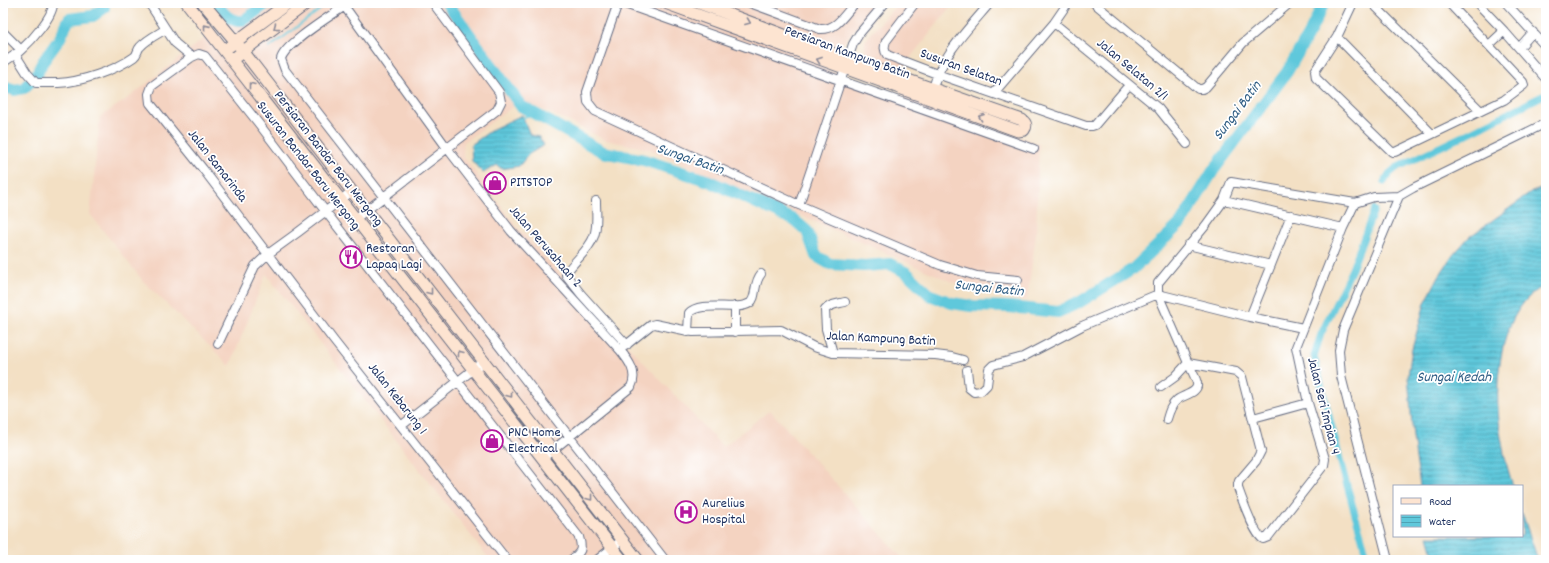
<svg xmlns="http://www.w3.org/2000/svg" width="1549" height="563" viewBox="0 0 1549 563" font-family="Dekko,sans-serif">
<defs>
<pattern id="water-rules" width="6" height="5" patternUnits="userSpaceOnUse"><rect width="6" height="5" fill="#5fc8db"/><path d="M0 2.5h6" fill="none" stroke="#4ea3b5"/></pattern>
</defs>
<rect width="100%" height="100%" fill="#fff"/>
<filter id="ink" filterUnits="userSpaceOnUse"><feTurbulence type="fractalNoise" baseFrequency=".025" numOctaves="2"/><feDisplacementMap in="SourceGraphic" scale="8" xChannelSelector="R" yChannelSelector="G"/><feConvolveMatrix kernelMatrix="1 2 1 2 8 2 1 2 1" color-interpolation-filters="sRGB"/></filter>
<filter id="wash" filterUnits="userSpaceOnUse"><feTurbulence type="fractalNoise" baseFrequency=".012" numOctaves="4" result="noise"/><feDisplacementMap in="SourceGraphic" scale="16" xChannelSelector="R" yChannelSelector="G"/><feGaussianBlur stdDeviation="0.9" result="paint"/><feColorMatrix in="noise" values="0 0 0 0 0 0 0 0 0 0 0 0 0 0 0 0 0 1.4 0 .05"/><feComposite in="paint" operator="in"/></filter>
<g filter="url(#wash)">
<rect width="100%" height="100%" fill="#f3e0c4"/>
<path fill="#f4d3c1" d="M182,3H877L822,68L1039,144L1036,234L1027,300H1017L952,282L649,149L605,140L560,117L521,101L464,142L463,156L516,226L723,447L770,410L904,560H490L266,274L230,366L143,281L90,214L100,117L131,96L208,35Z
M898,3H954L902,68L865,54V41Z"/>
<path fill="url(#water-rules)" stroke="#3d7c9c" d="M522,115L530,135L539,137L544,145L529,154L519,166L502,169L497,165L483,173L472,161L471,145L493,129Z
M1546,187V285C1501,306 1494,377 1499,421C1501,443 1506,465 1513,486H1420L1413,437L1408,376L1412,349L1425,303L1439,276L1453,255L1469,237L1532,192Z
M1522,513L1538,560H1435L1428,536H1522Z"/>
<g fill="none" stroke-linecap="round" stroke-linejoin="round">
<path stroke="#5fc8db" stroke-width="2" d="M269,48L329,3
M522,119L532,112"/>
<path stroke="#5fc8db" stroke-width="7" d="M1384,182L1389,174L1396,168L1467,134L1546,94
M1368,560L1344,475L1314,356L1321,334L1352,269L1374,210"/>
<path stroke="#5fc8db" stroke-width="12" d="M216,3C223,13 229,22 243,21L267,3
M447,3L521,106L603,152L644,160L709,181L794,220L807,231L816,256L830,264L865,266L890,264L907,273L930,295L952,303L971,306L1009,307L1058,312L1080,302L1133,269L1181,223L1213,171L1287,72L1310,32L1324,3
M3,86L15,90L24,88L36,76L42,63L60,38L69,19L93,16L104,8V3"/>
</g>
</g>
<g filter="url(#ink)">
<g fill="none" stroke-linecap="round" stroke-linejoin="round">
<g stroke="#676d82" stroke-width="10">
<path id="street" d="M149,3L175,43L192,57
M342,3L447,148L511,231L620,350C629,361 638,373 631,387L543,458
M349,3C334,14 284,44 281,59L285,70L665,560
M618,3L587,92L588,102L595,111L799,205L940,265L977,276L1018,280
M622,3L1034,149
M750,3L820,29C837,30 844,15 855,3
M915,3L886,41C884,47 884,50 887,55L937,74L1086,126H1092L1095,125L1129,85
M1094,3L1198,89H1202L1206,87L1243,43L1290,3
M1353,3L1337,37L1315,71L1316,78L1392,152H1395L1504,100L1524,85L1523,82L1449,3
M1372,3L1481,111
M1477,3L1504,31L1546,79
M1506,3L1546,47
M1054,23L1158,108L1187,144
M3,32L21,50
M1337,37L1432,134
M1489,45L1504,31
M1519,48L1533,32
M15,54L27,73L36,83C44,83 51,83 58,83C81,82 116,70 134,57C138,54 137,50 140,47C147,39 158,34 166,29
M3,63C9,58 16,55 21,50C31,41 54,16 53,3
M933,88C942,55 968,29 990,3
M994,93L1054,23L1065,7L1066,3
M1224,200L1343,228
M596,201C596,213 598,225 594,236C590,249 575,260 567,272L566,275L581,294L627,345
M1355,203L1343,228L1296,347L1308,403L1325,459L1324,465L1268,537L1263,539C1254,534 1242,499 1238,488V484L1239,481L1256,461L1261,451L1242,377L1236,372L1188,363L1158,294V283L1206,225L1224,200L1231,182L1355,203L1374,197L1399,196
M799,205L853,44L859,34L885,3
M355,219L497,110L501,102L499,92L433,3
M1188,245L1271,265
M1158,294L1250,317L1303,328
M735,306V332
M1250,317L1291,215
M688,332L689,313C701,300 736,312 750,303C757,298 753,283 761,274
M218,344L255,266L268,254L297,233L351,192
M620,350L651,325L655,324L693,332L781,330L814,347L833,353L935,355L952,357L963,360
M833,353L826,329L825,310C830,304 837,304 845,302
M967,370L969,388L974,392L981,391L987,385L989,369L993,365L1023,357L1082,326L1158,294
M1161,387L1175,377L1188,363C1191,369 1195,376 1197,383C1199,393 1183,395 1177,400C1171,405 1169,412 1167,419
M1253,418L1308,403
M401,426L484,361
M507,560L334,341L203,169L150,103L149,94L152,86L192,57L199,54L205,56L259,124L326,212L579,537C583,550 581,552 571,560
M597,560L622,540
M1388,560L1341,376L1339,350L1343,330L1399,196L1413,188L1546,123"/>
</g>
<g stroke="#676d82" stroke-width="13">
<path id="secondary" d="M187,3L622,560
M203,3L236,42L638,560
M665,3L1018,131L1024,130C1027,126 1026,123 1022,120L848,59L699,3
M230,46L288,3
M237,56L307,3"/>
</g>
<use href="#street" stroke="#fff" stroke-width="8"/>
<use href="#secondary" stroke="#fde4d1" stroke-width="11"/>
</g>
<defs><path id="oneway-chevron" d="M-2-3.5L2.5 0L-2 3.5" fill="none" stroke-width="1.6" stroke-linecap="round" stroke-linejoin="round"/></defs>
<g stroke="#8c8a98">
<use href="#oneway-chevron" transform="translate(748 22) rotate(21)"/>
<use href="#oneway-chevron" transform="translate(206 27) rotate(-129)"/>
<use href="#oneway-chevron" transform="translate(276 27) rotate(143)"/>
<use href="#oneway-chevron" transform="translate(819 60) rotate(-160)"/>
<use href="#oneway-chevron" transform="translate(251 85) rotate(-128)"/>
<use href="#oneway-chevron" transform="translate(981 117) rotate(-160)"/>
<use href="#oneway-chevron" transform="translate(430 292) rotate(52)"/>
<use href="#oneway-chevron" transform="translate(460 353) rotate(-128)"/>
<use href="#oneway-chevron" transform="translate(510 395) rotate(52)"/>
<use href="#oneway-chevron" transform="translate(590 498) rotate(52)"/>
</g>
</g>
<defs>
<g id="shop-ring" transform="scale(1.15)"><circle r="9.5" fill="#fff" stroke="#b5179e" stroke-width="1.5"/><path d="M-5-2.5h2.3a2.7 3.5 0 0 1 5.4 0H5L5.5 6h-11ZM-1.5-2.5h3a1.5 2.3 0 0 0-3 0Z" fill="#b5179e"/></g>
<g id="restaurant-ring" transform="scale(1.15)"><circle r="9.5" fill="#fff" stroke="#b5179e" stroke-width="1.5"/><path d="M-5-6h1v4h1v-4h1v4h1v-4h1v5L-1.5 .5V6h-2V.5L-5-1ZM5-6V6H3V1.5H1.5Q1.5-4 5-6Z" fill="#b5179e"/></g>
<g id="hospital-ring" transform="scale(1.15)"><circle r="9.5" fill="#fff" stroke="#b5179e" stroke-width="1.5"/><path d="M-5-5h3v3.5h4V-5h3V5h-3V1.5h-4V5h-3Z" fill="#b5179e"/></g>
</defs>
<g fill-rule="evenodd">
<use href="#shop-ring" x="495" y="183"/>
<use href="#restaurant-ring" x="351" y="257"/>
<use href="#shop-ring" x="492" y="441"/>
<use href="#hospital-ring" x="686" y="512"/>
</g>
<g text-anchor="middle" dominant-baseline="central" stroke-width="3.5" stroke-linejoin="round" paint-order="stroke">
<g font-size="14" fill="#1b2f5e" stroke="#fff">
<text transform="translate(847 53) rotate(20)">Persiaran Kampung Batin</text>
<text transform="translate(961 68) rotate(20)">Susuran Selatan</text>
<text transform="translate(1132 70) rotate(40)">Jalan Selatan 2/1</text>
<text transform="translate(328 159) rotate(52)">Persiaran Bandar Baru Mergong</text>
<text transform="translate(217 166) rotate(52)">Jalan Samarinda</text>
<text transform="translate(308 166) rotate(52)">Susuran Bandar Baru Mergong</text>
<text transform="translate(545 247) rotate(49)">Jalan Perusahaan 2</text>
<text transform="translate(881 339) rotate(3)">Jalan Kampung Batin</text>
<text transform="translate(397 399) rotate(52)">Jalan Kebarung 1</text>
<text transform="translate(1323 406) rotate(76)">Jalan Seri Impian 4</text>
</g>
<g font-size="14" fill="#1b2f5e" stroke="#fff" text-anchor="start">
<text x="510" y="183">PITSTOP</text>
<text x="366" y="249">Restoran<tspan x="366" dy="16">Lapaq Lagi</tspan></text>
<text x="508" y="433">PNC Home<tspan x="508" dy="16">Electrical</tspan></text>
<text x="702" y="504">Aurelius<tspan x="702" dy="16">Hospital</tspan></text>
</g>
<g font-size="15" font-style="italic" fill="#2f5d84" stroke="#fff">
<text transform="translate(1238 111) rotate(-53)">Sungai Batin</text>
<text transform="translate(690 160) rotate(19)">Sungai Batin</text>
<text transform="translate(989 289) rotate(6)">Sungai Batin</text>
<text x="1454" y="378">Sungai Kedah</text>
</g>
</g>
<rect width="1549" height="563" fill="none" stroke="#fff" stroke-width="16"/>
<rect x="1393" y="485" width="130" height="52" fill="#ffffff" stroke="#a4acbf"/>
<rect x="1401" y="498" width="20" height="6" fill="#fde4d1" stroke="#a4acbf"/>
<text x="1429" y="505" font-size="12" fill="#1b2f5e">Road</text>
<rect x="1401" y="515" width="20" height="12" fill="url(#water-rules)" stroke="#a4acbf"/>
<text x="1429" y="525" font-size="12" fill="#1b2f5e">Water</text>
</svg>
